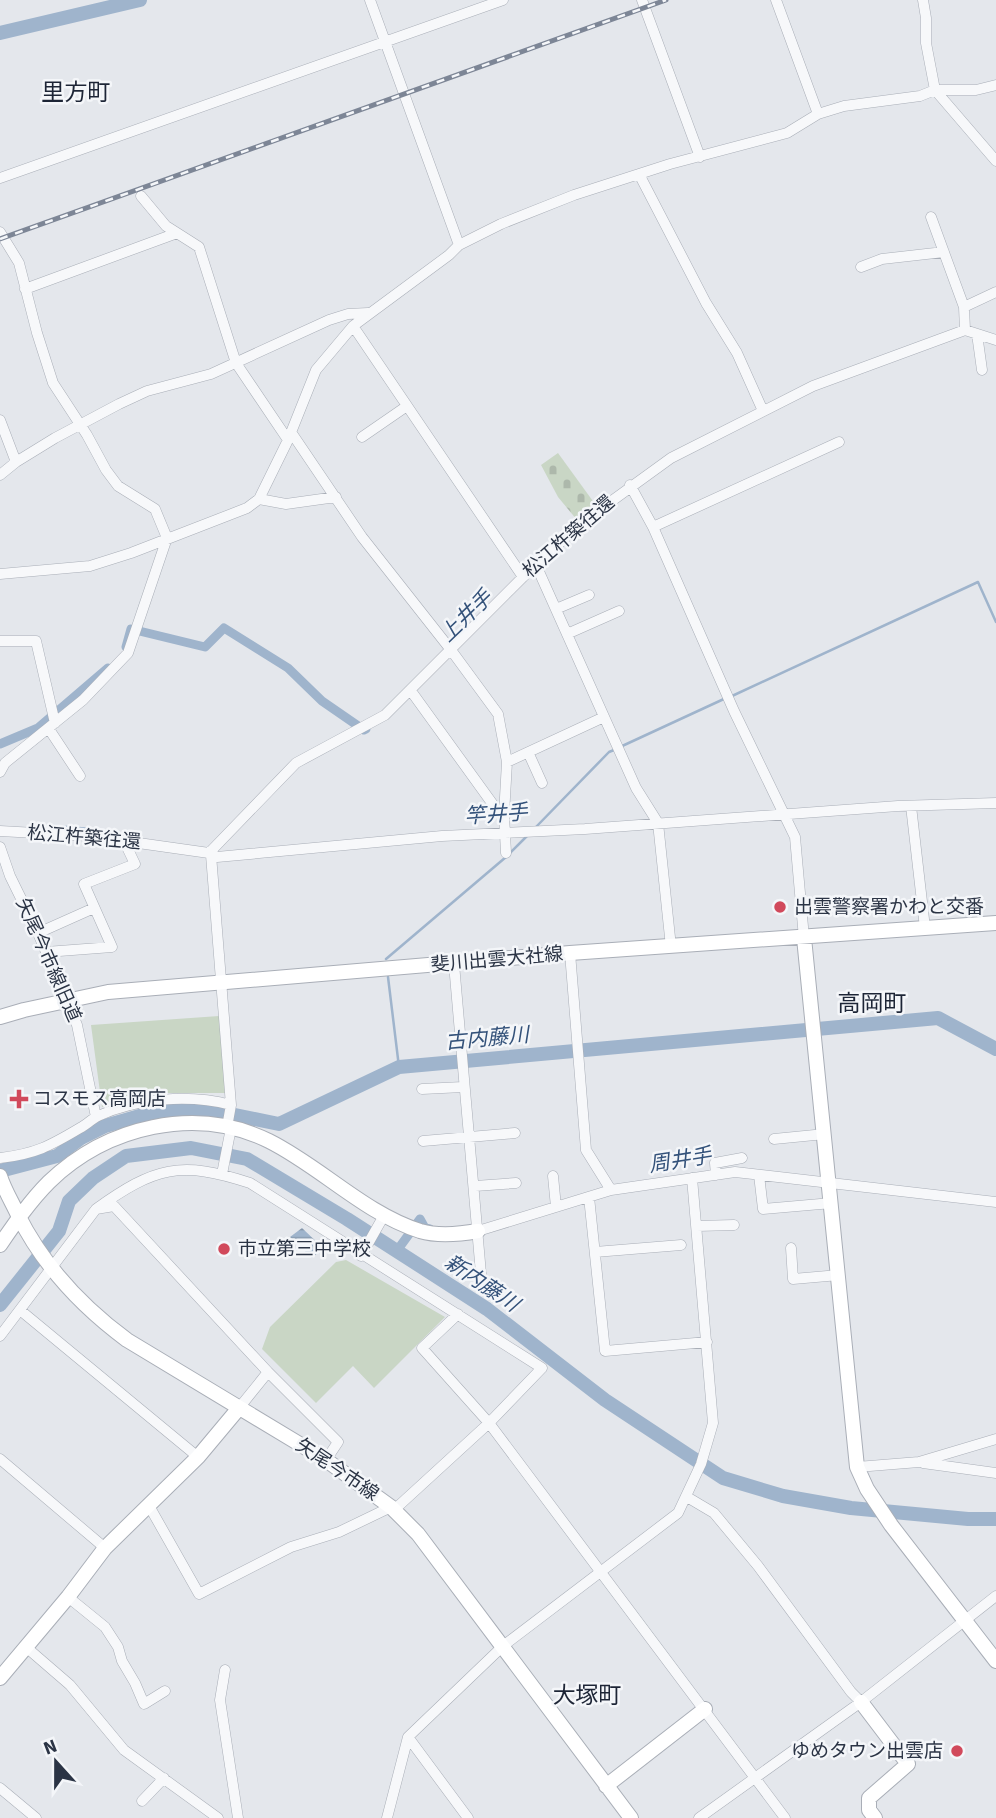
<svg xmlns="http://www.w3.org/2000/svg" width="996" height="1818" viewBox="0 0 996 1818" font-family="'Source Sans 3','Noto Sans JP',sans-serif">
<defs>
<pattern id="cemetery-stones" width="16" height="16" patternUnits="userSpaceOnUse" patternTransform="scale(1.75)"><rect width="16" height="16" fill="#c9d6c5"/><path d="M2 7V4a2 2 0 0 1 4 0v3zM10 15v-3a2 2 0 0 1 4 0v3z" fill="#adb8ab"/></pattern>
<pattern id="water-rules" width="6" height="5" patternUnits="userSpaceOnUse" patternTransform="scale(1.75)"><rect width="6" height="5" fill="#9fb4cc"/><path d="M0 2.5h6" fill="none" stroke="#8293a7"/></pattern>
</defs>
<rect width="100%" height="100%" fill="#e4e7ec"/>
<path fill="url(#cemetery-stones)" d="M558,453L595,504L577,520L558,497L541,465Z"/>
<path fill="#c9d6c5" d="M219,1016L227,1093H146L102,1107L91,1025Z
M346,1260L445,1317L374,1388L353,1366L316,1403L262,1349L270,1327L336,1262Z"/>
<path fill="url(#water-rules)" d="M302,1228L323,1248L312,1258L290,1237Z"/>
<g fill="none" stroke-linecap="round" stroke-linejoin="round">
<path stroke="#9fb4cc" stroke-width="2.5" d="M732,696L978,582L996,622
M620,747L726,698
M535,828L609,752L614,750
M386,959L506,857L528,835
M388,977L399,1067"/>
<path stroke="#9fb4cc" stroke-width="9" d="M126,647L131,629L205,647L224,628L288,668L322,701L364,730L366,729
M0,744L38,728L108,668
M53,829L98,833
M396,1252L420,1219L425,1228L430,1229"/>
<path stroke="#9fb4cc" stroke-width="14" d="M0,33L140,0
M0,1171L57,1156L81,1138L105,1126L150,1113L187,1109L235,1115L279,1124L399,1067L938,1018L996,1049
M0,1305L59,1231L69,1201L93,1178L126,1156L191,1148L247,1159L347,1219L487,1309L605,1400L723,1478L783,1496L851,1508L968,1519H996"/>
<g stroke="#a9aeb7" stroke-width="11">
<path id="street" d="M370,0L459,245
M642,0L700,157
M776,0L818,114
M923,0L926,18V43L935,90L996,161
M639,174L706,303L737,353L763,411
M0,178L503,0
M141,196L166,226L177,233
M931,217L964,307
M0,232L19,263L37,333L53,383L87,435L106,470L118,486L155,509L167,538L128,653L83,700L5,763L0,772
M861,267L882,259L944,252
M353,326L523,577
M965,330L964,307L996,292
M977,334L982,370
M0,420L16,462
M291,432L362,537L451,650
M362,437L407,406
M288,440L316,370L353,326L449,255L459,245L501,224L574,195L670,164L787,133L818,114L844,106L920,96L935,90H976L996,85
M0,475L16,462L55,438L119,404L147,391L211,374L329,320L348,314L368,313
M630,485L653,527L734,711L795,837L804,938
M259,499L286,504L336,497
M653,527L839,442
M536,565L636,788L658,823L671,947
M0,574L90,566L131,553L247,508L259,499L288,440L236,363L199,247L177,233L25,289
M556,609L589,595
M567,634L619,611
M0,641H36L55,723
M451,650L498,714L507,762L504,815
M411,691L497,810L504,815L506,853
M49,729L80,776
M528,752L542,783
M507,762L604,717
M911,806L925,928
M0,831L89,836L209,853L217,857L442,836L585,829L898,806L996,803
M0,847L10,876L38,933L77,1025L96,1117
M209,853L296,763L385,715L523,577L580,524L671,458L813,386L965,330L996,340
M211,855L231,1105L227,1127
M38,933L94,908
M46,952L112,947L84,884L135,864L124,841
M570,953L586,1150L611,1190
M454,964L481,1274
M422,1089L463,1087
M774,1139L825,1134
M423,1141L515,1133
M0,1158C35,1154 50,1146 80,1128C86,1125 92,1119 98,1116C138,1098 189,1094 231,1105
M222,1174L231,1128
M716,1175L715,1163L742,1158
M759,1175L763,1209L832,1203
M553,1176L556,1207
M475,1186L516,1183
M589,1197L605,1351L707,1342
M96,1209C155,1167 180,1160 250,1183L542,1368L489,1423L785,1818
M697,1226L734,1225
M478,1231L611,1190L735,1172L996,1202
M791,1248L793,1279L839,1275
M595,1252L681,1245
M361,1256L382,1219L386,1216
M20,1310L198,1457
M0,1336L96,1209L114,1206L268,1372L338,1442L326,1460
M239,1408L268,1372
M0,1459L105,1548
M923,1463L996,1473
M857,1467L919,1462L996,1439
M687,1497L714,1513L758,1566L851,1692L861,1702
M148,1504L199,1594L291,1547L339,1532L391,1507
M394,1510L489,1423L422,1348L458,1314
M68,1597L105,1627L118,1647L122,1661L135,1683L144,1704L165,1691
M26,1647L70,1685L124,1750L218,1818
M225,1670L220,1700L238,1818
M408,1737L468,1818
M0,1788L36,1818
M142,1801L164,1778
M387,1818L408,1737L503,1646L678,1513L701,1464L713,1423L692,1178
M699,1818L861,1702L996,1596"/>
</g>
<g stroke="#a9aeb7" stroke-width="16">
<path id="secondary" d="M804,938L857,1467L867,1489L891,1525L996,1661
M0,1017L24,1010L108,992L570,953L996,923
M0,1176C4,1189 12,1202 18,1215C44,1267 81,1306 127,1340L326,1460L391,1507L418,1534L631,1818
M0,1245C15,1223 30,1201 49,1182C107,1126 196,1105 269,1141C321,1167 364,1213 420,1231C437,1236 461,1234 478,1231
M0,1678L68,1597L105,1548L198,1457L239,1408
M861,1702L908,1764L869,1798V1810L875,1818
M606,1786L705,1709"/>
</g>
<use href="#street" stroke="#f7f8fa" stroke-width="10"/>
<use href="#secondary" stroke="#fff" stroke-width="14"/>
<g stroke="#7d8696" stroke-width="5">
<path id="rail" d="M0,239L666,0"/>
</g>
<use href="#rail" stroke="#f4f6f9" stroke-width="2.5" stroke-dasharray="8" stroke-linecap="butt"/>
</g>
<g fill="#d1495b" stroke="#f4f6f9" stroke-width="2.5">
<circle cx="780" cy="907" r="7"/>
<path d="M15.5 1088.5h7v7h7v7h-7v7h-7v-7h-7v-7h7z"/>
<circle cx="224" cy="1249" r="7"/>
<circle cx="957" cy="1751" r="7"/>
</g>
<g text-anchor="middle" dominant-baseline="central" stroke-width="5" stroke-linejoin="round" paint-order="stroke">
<g font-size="19" fill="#2b3445" stroke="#f4f6f9">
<text transform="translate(569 537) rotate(-41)">松江杵築往還</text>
<text transform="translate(84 838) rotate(5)">松江杵築往還</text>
<text transform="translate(48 960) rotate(66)">矢尾今市線旧道</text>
<text transform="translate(497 960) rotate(-5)">斐川出雲大社線</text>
<text transform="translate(337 1470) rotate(34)">矢尾今市線</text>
</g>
<g font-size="19" fill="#2b3445" stroke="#f4f6f9" text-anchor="start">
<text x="794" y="907">出雲警察署かわと交番</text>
<text x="33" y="1099">コスモス高岡店</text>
<text x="238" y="1249">市立第三中学校</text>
<text x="943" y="1751" text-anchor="end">ゆめタウン出雲店</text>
</g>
<g font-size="21" font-style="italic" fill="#34527a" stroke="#f4f6f9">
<text transform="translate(466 616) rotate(-44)">上井手</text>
<text transform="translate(496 814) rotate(-4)">竿井手</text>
<text transform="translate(487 1038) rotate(-5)">古内藤川</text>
<text transform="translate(680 1160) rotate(-9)">周井手</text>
<text transform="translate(482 1283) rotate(34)">新内藤川</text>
</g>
<g font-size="23" fill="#1d2536" stroke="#f4f6f9">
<text x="76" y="92">里方町</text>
<text x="872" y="1003">高岡町</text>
<text x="587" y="1695">大塚町</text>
</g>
</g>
<g transform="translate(56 1762) rotate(339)" stroke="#f4f6f9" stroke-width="5" paint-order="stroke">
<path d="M0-5L12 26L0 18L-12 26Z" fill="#2b3445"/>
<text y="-10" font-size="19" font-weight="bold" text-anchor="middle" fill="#2b3445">N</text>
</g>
</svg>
